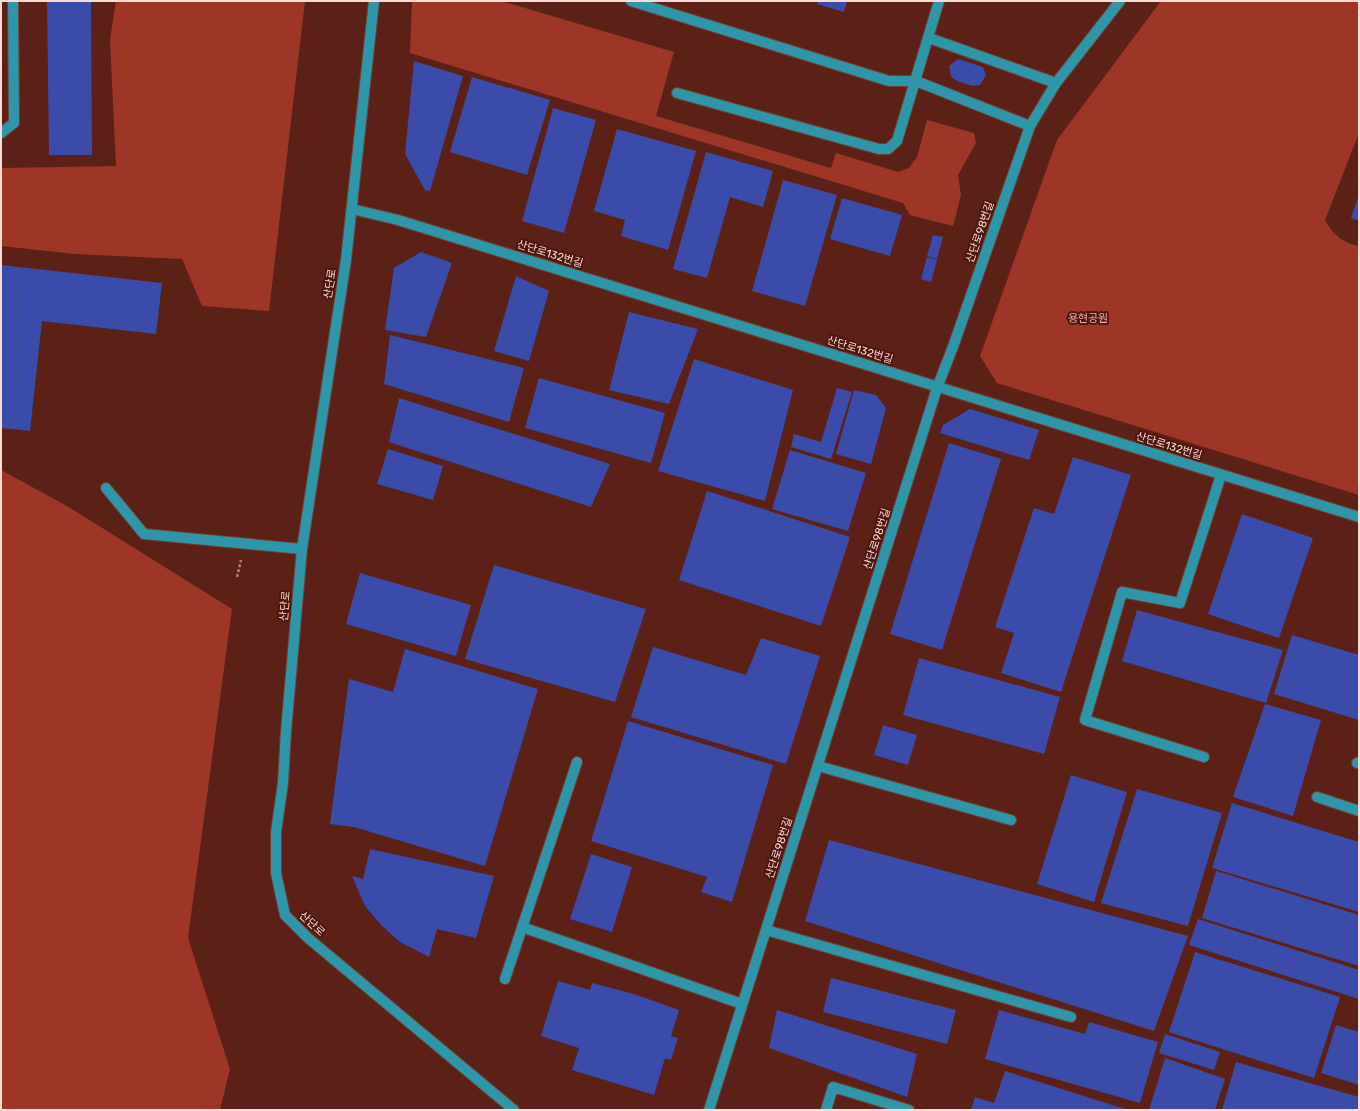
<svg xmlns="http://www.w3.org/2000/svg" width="1360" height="1111" viewBox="0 0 1360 1111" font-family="Rubik,'Noto Sans KR',sans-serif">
<rect width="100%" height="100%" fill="#5b2117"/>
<path fill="#9d3627" d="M116,1H305L269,311L202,306L182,259L75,254L1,246V168L116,166L110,40Z
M412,1H501L674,52L656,116L831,168L836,153L898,172L909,168L917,157L927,120L974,133L976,143L958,175L961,195L953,226L910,215L903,203L410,53Z
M1161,1H1359V133L1325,220C1332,234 1344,244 1359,246V495L997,383L980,356L1057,140Z
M1,470L67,506L232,609L188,938L230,1069L220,1110H1Z"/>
<path fill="#3a4baa" d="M47,1H91L92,155H49Z
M818,1H847L844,12L817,4Z
M958,59L983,67L986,75L980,85L972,86L957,81L951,77L949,66Z
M414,61L463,76L430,191L425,190L405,154Z
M472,77L550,100L527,175L450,152Z
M553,108L596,120L564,233L522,221Z
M617,129L696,151L668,250L621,236L625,220L594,211Z
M706,152L773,171L763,207L730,197L707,278L673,269Z
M783,180L837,195L805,306L752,291Z
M1359,194V221L1351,218Z
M842,198L902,215L890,256L830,239Z
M933,235L943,237L937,259L927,256Z
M421,252L452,263L426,337L385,330L394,268Z
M927,257L937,260L931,282L921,279Z
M1,265L162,283L156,334L42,321L30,431L1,428Z
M516,276L549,291L529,361L494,351Z
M629,312L698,329L669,404L609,390Z
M390,335L524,368L509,422L384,384Z
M694,359L793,390L765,501L658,471Z
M539,378L665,413L651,463L525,428Z
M837,388L852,392L831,459L791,447L794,434L821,442Z
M854,390L876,395L886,408L871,464L836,454Z
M399,398L610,464L591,507L389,442Z
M970,409L1039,430L1029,460L940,433L943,425Z
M949,443L1001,459L942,650L890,634Z
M388,449L443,466L433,500L377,484Z
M790,450L866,473L848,531L772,509Z
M1073,457L1131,475L1061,692L1001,673L1014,633L995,627L1034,508L1054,514Z
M707,491L850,537L821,626L679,580Z
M1242,514L1313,538L1279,638L1208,614Z
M494,565L646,609L615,702L465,659Z
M360,573L471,605L456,656L346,624Z
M1137,610L1283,650L1266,703L1122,661Z
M1292,635L1359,655V720L1274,694Z
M761,638L820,656L786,764L631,717L653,647L746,675Z
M405,649L538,689L485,866L354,827L330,824L349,679L393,692Z
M919,658L1060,697L1044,754L903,715Z
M1265,704L1321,720L1293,816L1233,797Z
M628,721L773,765L732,902L701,892L707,877L591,841Z
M883,725L917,735L908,765L874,755Z
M1071,775L1127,792L1094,902L1037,884Z
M1137,789L1222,813L1188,926L1101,903Z
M1232,803L1359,842V912L1212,868Z
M829,840L1188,936L1154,1031L805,921Z
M370,849L494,876L476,938L437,929L429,957L400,942L381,925L365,906L352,876L363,879Z
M591,854L632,867L612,932L570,919Z
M1216,871L1359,915V966L1202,918Z
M1198,919L1359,970V999L1189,945Z
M1195,952L1340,997L1314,1078L1169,1032Z
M831,978L956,1010L947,1044L823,1012Z
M558,981L590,990L592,983L634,994L679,1010L671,1036L678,1038L671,1060L665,1058L654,1095L572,1070L579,1048L541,1036Z
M777,1010L917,1054L907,1097L769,1048Z
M999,1010L1085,1034L1089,1022L1158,1042L1140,1103L985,1059Z
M1336,1025L1359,1032V1085L1321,1073Z
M1165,1034L1220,1052L1214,1070L1159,1053Z
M1165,1058L1225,1079L1215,1110H1149Z
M1236,1062L1359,1097V1110H1222Z
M1005,1071L1128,1110H971L975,1097L994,1103Z"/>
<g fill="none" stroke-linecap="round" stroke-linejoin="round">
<g stroke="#743f35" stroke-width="12">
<path id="minor" d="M374,1L346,260L302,549L286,731L283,783L276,832V873L285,915L308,938L514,1110
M631,1L889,81H916L1030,126
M929,38L1056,83
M677,93L879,149H888L897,141L939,1
M1,133L14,123L13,1
M352,209L398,220L1359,517
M106,488L144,534L302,549
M1204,757L1085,720L1122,592L1180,603L1221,475
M1357,763H1359
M818,766L1011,820
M1317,797L1359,811
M522,927L742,1004
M766,930L1071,1017
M505,979L577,762
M709,1110L937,388L954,344L1030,126L1056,83L1120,1
M826,1110L833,1087L909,1110"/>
</g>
<path stroke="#ac7f77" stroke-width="2.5" stroke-dasharray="3 2" stroke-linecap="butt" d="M237,577L241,560"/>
<use href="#minor" stroke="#2d96a8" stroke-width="10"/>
</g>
<g text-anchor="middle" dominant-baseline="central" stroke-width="4" stroke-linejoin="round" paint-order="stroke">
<g font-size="11" fill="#fadbd5" stroke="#4f160d">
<text transform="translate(980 232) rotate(-71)">산단로98번길</text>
<text transform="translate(550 254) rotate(17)">산단로132번길</text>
<text transform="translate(330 284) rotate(-81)">산단로</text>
<text transform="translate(860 350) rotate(17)">산단로132번길</text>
<text transform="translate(1169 446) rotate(17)">산단로132번길</text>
<text transform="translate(877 539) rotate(-72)">산단로98번길</text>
<text transform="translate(285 606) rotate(-85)">산단로</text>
<text transform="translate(779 848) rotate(-72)">산단로98번길</text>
<text transform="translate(312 924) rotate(43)">산단로</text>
</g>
<g font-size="11" fill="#eeb2a6" stroke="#4f160d">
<text x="1088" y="318">용현공원</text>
</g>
</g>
<rect width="1360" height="1111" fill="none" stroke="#fadbd5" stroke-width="4"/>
</svg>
